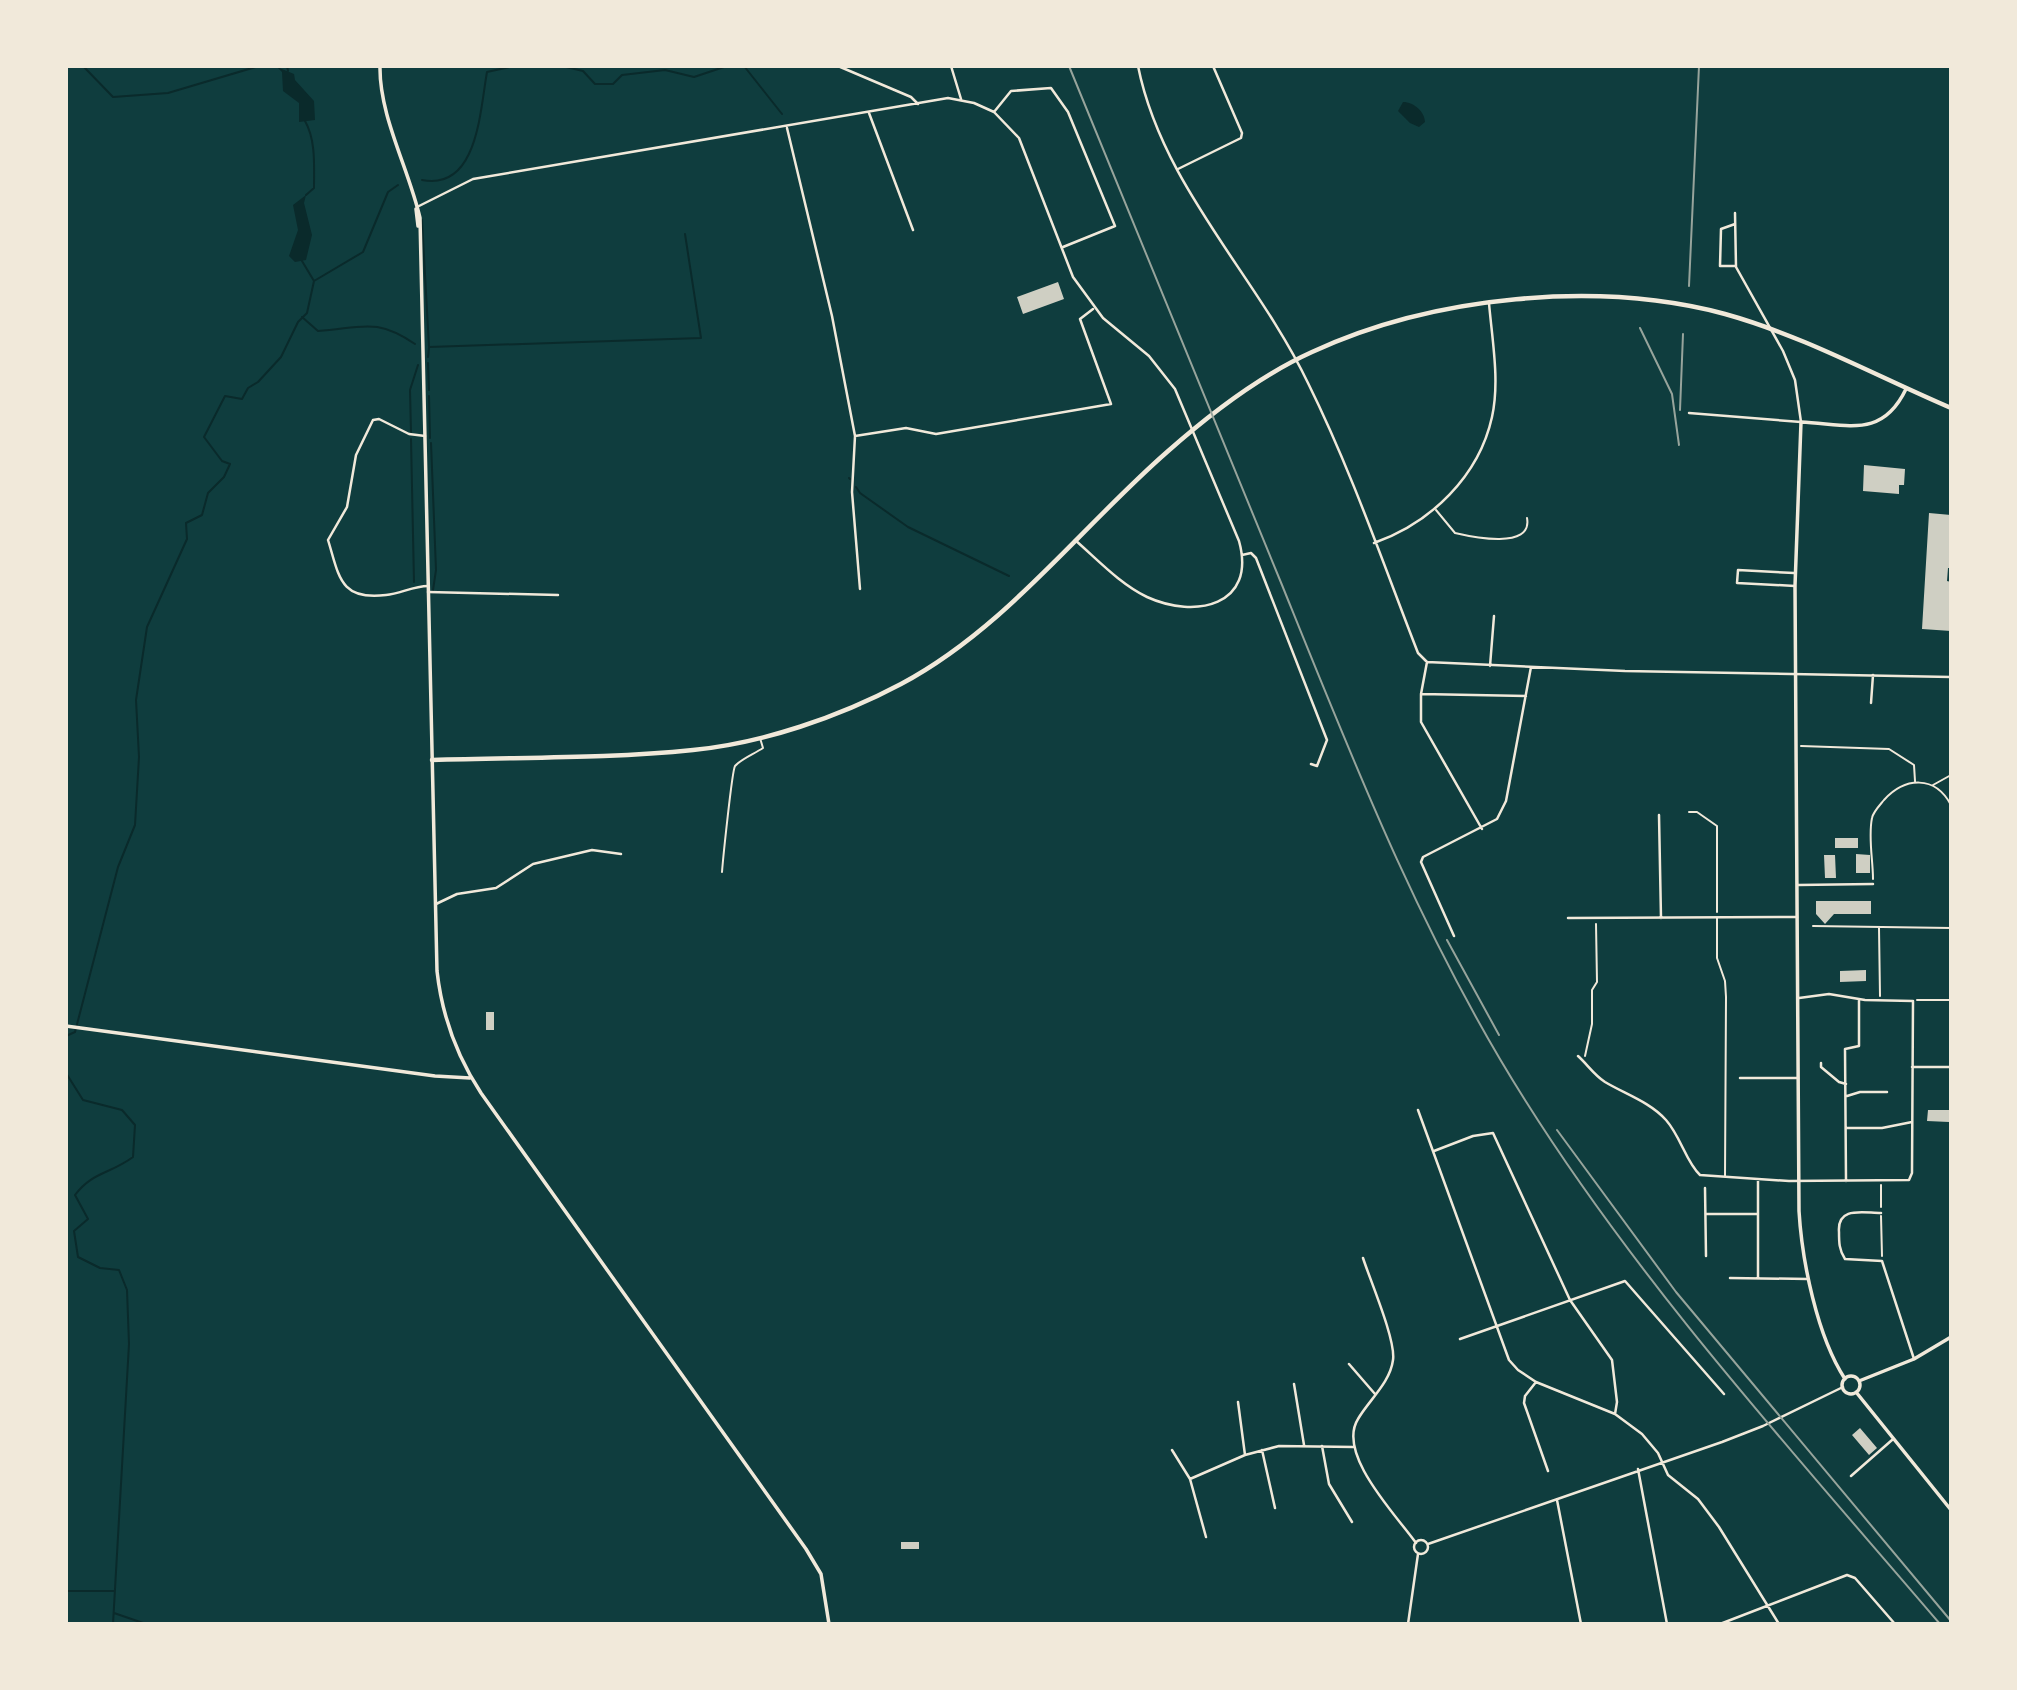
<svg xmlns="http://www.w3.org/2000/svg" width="2017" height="1690" viewBox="0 0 2017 1690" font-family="'Fira Sans',sans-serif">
<rect width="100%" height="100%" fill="#0f3d3e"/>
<path fill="#0a2a2b" d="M277,67L294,74L295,80L314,101L315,120L299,122V103L283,91L282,72Z
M1403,102C1414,102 1425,112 1425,122L1419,127L1410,123L1398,111Z
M306,195L304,203L312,235L306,260L295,262L289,256L298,230L293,205Z"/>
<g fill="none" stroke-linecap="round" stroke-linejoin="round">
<path stroke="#0a2a2b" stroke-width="2" d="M83,66L113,97L168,93L259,66
M287,66L288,71
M562,66L583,71L595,84H613L622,75L665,70L694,77L727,66
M744,66L782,114
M305,121C316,140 314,166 314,188L306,195
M422,180C478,191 480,110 487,72L514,66
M422,220L429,347L701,338L685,234
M314,281L363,252L388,192L398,185
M302,317L318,331C362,328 375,317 415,344
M428,357L429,348
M428,363L429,390
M429,396L430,438
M411,432L410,390L418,365
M411,439L414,582
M431,443L436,570L433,590
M849,478L850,479
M856,487L860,493L908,527L1009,576
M66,1036L75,1032L118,867L135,825L139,757L136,700L147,627L187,539L186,523L202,515L208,493L224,477L230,464L222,461L204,437L225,396L242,399L248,388L258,382L281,357L298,322L307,313L314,281L302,261
M66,1073L83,1100L122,1110L135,1125L133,1157C110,1174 92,1172 75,1195L88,1219L74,1231L78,1257L100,1268L119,1270L127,1290L129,1344L113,1624
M66,1591H114
M114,1613L146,1624"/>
</g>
<path fill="#cfcfc3" d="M1058,282L1064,299L1023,314L1017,297Z
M1864,465L1905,469L1904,485H1899V494L1863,491Z
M1929,513L1951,515V568H1948L1947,581L1951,582V631L1922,629Z
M1835,838H1858V848H1835Z
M1856,854L1870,855V873H1856Z
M1824,855H1835L1836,878H1825Z
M1816,901H1871V914H1834L1825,924L1816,914Z
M1866,970V981L1840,982V971Z
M486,1012H494V1030H486Z
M1928,1110H1949V1122L1927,1121Z
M1860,1428L1877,1448L1869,1455L1852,1435Z
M901,1542H919V1549H901Z"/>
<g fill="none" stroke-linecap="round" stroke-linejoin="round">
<path stroke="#f1e9da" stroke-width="2" d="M1801,746L1889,749L1914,765L1915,781
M1933,785L1951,775
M1689,812H1697L1717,826V912
M1873,879C1873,860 1868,837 1872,818C1873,812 1880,805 1884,800C1905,777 1935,775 1951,805
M1813,926L1951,928
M1879,928L1880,996
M1917,1000H1951
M1585,1056L1592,1024V990L1597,982L1596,924
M1881,1185V1207
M1881,1216L1882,1256"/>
<path stroke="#f1e9da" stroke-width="2" d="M1436,510L1455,533C1472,537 1533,550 1527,518
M722,872C723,859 732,771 735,766C741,759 754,754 763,748L760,738
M1717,918V958L1725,981L1726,997L1725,1176"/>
<path stroke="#f1e9da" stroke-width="2.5" d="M838,66L911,97L918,104
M951,66L961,99
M1138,66C1162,186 1257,276 1308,383C1351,470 1383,563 1418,653L1427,662L1625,671L1951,677
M994,112L1011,91L1051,88L1068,112L1115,226L1063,247
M869,113L913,230
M787,128L832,316L855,436L852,492L860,589
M1178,169L1241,138L1242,133L1213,66
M417,207L473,179L948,98L974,103L994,112L1019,138L1073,277L1103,318L1149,356L1175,389L1239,541C1257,606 1195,619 1147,597C1120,584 1098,560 1075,540
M1735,224L1721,229L1720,266H1735
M1689,413L1801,422L1795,380L1783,351L1736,267L1735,213
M425,436L409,434L379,419L373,420L356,455L347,507L328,540C339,575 339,601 386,595C400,594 413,586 428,586
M855,436L906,428L936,434L1111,404L1080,319L1093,309
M1374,543C1431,523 1479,476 1492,417C1500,381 1492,339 1489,303
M1242,555L1251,553L1256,558L1327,740L1317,766L1311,764
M1794,573L1738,570L1737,583L1795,586
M428,592L558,595
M1427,662L1421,694V722L1482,829
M1490,666L1494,616
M1421,694L1526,696
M1871,703L1873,675
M1659,815L1661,918
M1798,885L1873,884
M436,904L457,894L496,888L533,864L592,850L621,854
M1568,918L1797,917
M1454,936L1421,862L1423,857L1497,819L1506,801L1531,667
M1578,1056C1587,1064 1594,1075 1605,1082C1625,1094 1650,1102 1666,1120C1681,1137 1686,1162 1700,1175L1789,1181L1909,1180L1912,1173L1913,1001L1865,1000L1829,994L1799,998
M1821,1063V1067L1839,1082L1846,1084
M1912,1067H1951
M1740,1078H1798
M1847,1096L1860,1092H1887
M1418,1110L1509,1360L1518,1370L1536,1382L1615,1414L1642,1434L1658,1453L1668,1475L1698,1499L1719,1527L1779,1624
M1847,1128H1882L1912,1122
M1434,1151L1473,1136L1493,1133L1570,1300L1612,1360L1617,1402L1615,1414
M1846,1181L1845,1049L1859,1046V1000
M1705,1188L1706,1256
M1881,1213C1863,1213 1837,1206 1839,1232C1839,1242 1839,1250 1845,1259L1882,1261L1914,1359
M1706,1214H1758
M1363,1258C1370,1280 1396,1340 1393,1360C1390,1383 1369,1400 1358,1419C1336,1454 1397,1516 1416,1543
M1730,1278L1808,1279
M1758,1278V1179
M1460,1339L1625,1281L1724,1394
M1349,1364L1375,1394
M1536,1382L1525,1396L1524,1403L1548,1471
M1294,1384L1304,1445
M1238,1402L1245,1455
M1322,1446L1329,1484L1352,1522
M1172,1450L1190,1479L1206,1537
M1262,1450L1275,1508
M1638,1469L1667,1624
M1851,1476L1892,1440
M1190,1479L1245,1455L1279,1446L1354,1447
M1557,1500L1581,1624
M1414 1547a7 7 0 1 1 14 0a7 7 0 1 1-14 0Z
M1428,1544L1722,1442L1763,1426L1843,1387
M1408,1624L1418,1554
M1720,1624L1847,1575L1855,1578L1895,1624"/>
<path stroke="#f1e9da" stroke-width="3.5" d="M380,66C379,116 409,169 420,218L437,971C442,1016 456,1055 481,1093L806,1549L821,1574L829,1624
M416,209L418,226
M66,1026L435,1076L470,1078
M1842 1385a9 9 0 1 1 18 0a9 9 0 1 1-18 0Z
M1845,1379C1817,1336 1802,1261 1799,1211L1795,586L1801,422C1848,424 1882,439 1906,389
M1859,1381L1914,1359L1951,1337
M1856,1392L1951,1510"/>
<path stroke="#f1e9da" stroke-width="4.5" d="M432,760C519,757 606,759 693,750C763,743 839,717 901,684C1006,628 1079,529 1167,452C1211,413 1259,376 1312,352C1433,296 1597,280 1725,314C1804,336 1876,376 1951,408"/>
<path stroke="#97a49c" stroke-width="2" d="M1069,66C1141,239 1212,412 1282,585C1353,761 1423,939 1525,1100C1644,1289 1795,1454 1940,1624
M1689,286L1699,66
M1640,328L1672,394L1679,445
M1680,410L1683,334
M1447,940L1499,1035
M1557,1130L1676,1292L1951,1621"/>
</g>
<rect width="2017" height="1690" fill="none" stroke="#f1e9da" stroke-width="136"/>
</svg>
